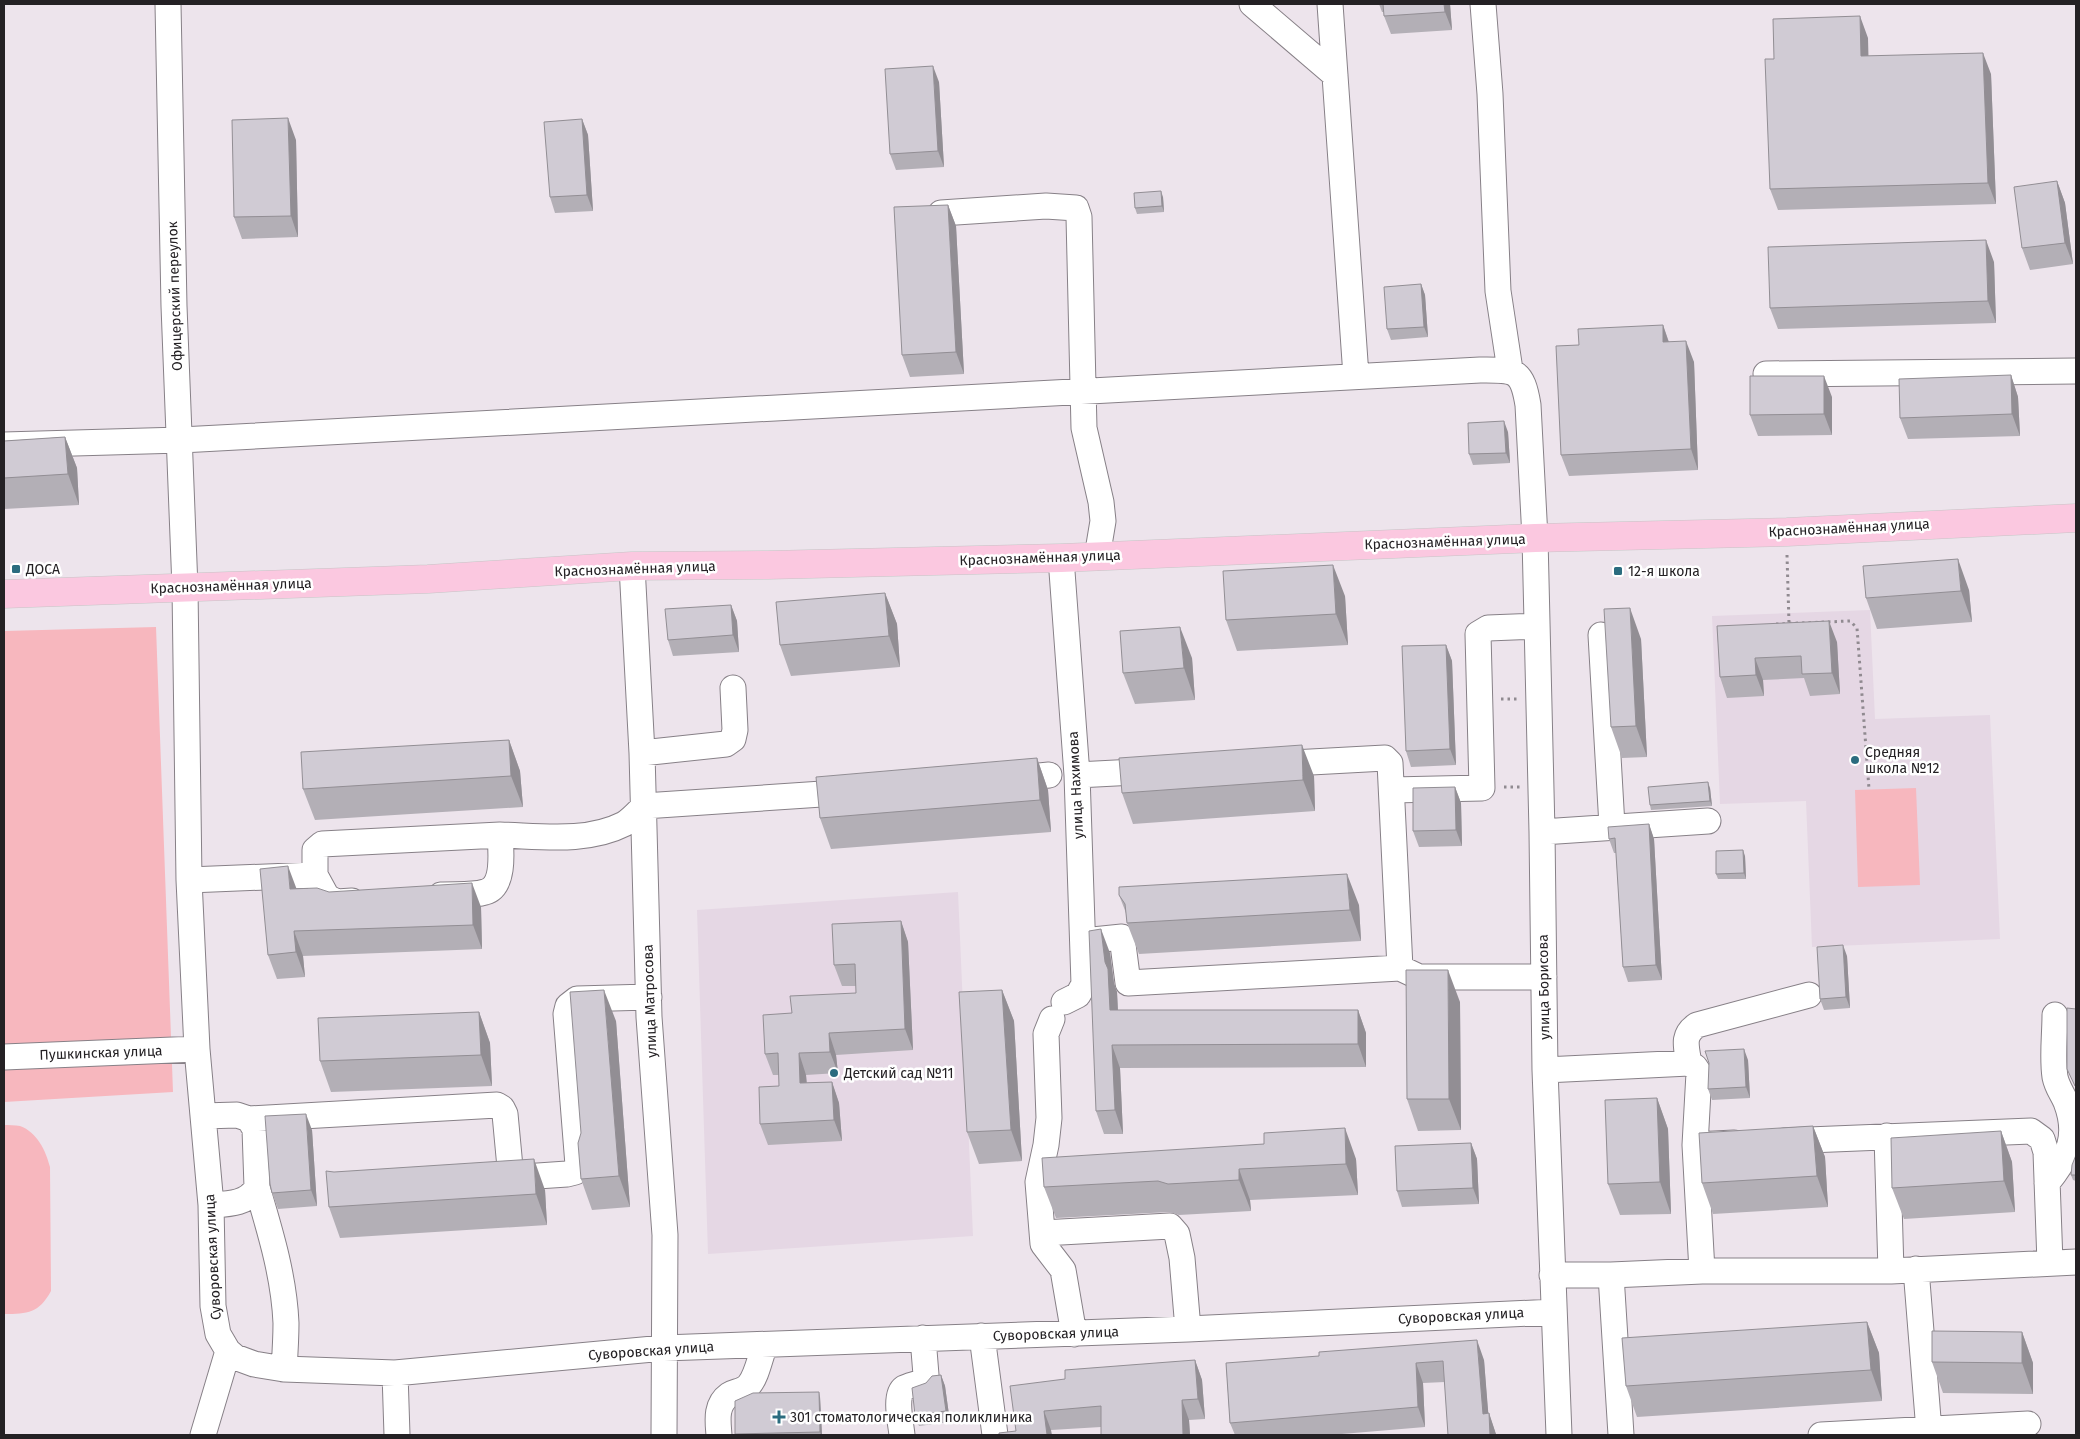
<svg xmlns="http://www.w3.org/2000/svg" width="2080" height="1439" viewBox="0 0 2080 1439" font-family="'Fira Sans',sans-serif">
<rect width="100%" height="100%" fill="#ede4ec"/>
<path fill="#e5d7e4" d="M1870,610L1875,719L1990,715L2000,939L1812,947L1806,801L1720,804L1712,616Z
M958,892L973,1236L708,1254L697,910Z"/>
<path fill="#f7b7be" d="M156,627L173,1092L4,1102V631Z
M1916,788L1920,885L1858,887L1855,790Z
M4,1125C9,1125 15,1125 20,1126C37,1132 46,1151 50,1167L51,1291C39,1313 28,1314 4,1314Z"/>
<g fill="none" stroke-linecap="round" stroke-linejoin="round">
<g stroke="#878087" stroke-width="27">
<path id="minor" d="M168,4L174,306L185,588L189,880L197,1049L211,1205L213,1306L218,1334L228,1351L235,1357L254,1364L284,1369L395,1373L664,1348L1188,1329L1554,1312
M1252,4L1335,75
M1330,4L1356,376
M1483,4L1490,94L1498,291L1510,370
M941,213L1046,206L1076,208L1079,217L1084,428L1101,502L1103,521L1097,557
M1766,374L2076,371
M4,445L181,440L1480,370C1514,370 1522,368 1528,405L1535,538L1542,832L1545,1070L1559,1435
M1061,558L1077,775L1084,984L1078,995L1064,1002
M632,566L642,753L649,1017L665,1235L664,1435
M1601,635L1612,826
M642,753L726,744L733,739L735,730L733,688
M1274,764L1385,758L1390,763L1400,968L1419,977H1544
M1077,775L1154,771
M1009,779L1049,775
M1392,790L1482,788L1478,634L1488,628L1536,626
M1542,832L1708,821
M500,835C540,836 587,843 624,824C631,820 638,812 644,806L852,792
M315,875V850L322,844L500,835C501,850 505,887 485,892C472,896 455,894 441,895
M189,880L315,875L327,897L337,902L352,901
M1083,941L1122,937L1128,983L1400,968
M1052,1019L1046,1034L1049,1118L1046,1145L1038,1182L1043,1244L1063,1270L1074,1334
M4,1057L197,1049
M1689,1063C1686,1046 1682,1035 1697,1025L1809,995
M1545,1070L1689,1063L1695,1067L1699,1073L1695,1145L1702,1271
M203,1116L237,1115L249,1119L255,1129L257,1187C248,1204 228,1204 211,1205
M249,1119L497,1105L502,1108L505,1114L511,1178
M1887,1136L1891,1271
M1784,1141L2031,1131L2042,1139L2046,1152L2050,1263
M1695,1145L1734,1143
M507,1178L567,1174L575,1172L578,1165L566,1014L568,1006L577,999L649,997
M2047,1183C2069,1156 2079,1136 2066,1102C2062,1093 2057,1087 2055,1077C2052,1057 2055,1035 2055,1015
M257,1187C270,1231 284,1276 286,1323C286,1338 285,1354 284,1369
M1043,1233L1170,1226L1177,1234L1182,1258L1188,1329
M1916,1269L1929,1431
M1552,1275H1611L1702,1271H1891L2076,1262
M1611,1275L1621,1435
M982,1336L995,1435
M395,1373L397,1435
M203,1435L228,1351
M719,1435C718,1422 715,1405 729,1395C735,1391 743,1392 749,1385C757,1376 760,1357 765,1345
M902,1435C901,1424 894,1395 904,1388C910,1385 918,1384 923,1381L926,1375L923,1338
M1821,1435L2028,1424"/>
</g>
<g stroke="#c6c5c6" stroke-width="29">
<path id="major" d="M4,594L428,579L632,566L768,565L1061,558L1535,538L1787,532L2076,518"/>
</g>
<path stroke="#908a90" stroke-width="3" stroke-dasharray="2.5 4" stroke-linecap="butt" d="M1787,555L1789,623
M1776,624L1850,621L1857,628L1869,789
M1501,699H1517
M1504,787H1520"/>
<use href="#minor" stroke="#fff" stroke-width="25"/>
<use href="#major" stroke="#fbc8e0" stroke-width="28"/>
</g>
<path fill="#b3afb6" d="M1379,4H1450L1452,30L1391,34L1384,16V12H1382Z
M1868,38V56L1991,74L1996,204L1778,210L1770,189L1774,59Z
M939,82L944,167L896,170L890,154Z
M582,119L588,135L593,211L555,213L550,197Z
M296,140L298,237L242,239L234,217Z
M2057,181L2065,203L2073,264L2030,270L2022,248Z
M1163,197L1164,212L1137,214L1135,208Z
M948,205L956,226L964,374L910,377L902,355Z
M1994,262L1996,323L1778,329L1770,308Z
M1421,284L1425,295L1428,337L1391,340L1387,329Z
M1663,325L1669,342L1694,362L1698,470L1569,476L1561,455L1579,345Z
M2011,375L2018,397L2020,436L1908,439L1900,418Z
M1832,397V435L1758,436L1750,415Z
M1508,432L1510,463L1473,465L1469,454Z
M65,437L77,468L79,505L4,509V441Z
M1969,590L1972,622L1877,629L1866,598Z
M885,593L897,624L900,667L791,676L780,645Z
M1345,596L1348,645L1237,651L1226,620Z
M731,605L737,621L739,652L673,656L668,640Z
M1717,626L1837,642L1840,694L1810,696L1804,678L1763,680L1764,696L1727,698L1720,677Z
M1641,639L1647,757L1622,758L1611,727Z
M1446,645L1452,661L1456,765L1411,767L1406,751Z
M1192,658L1195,700L1135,704L1123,673Z
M509,740L520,771L523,807L315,820L303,789Z
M1037,758L1048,790L1051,832L831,849L820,818Z
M1314,776L1315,811L1133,824L1122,793Z
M1455,787L1461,803L1462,846L1419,847L1413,831Z
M1710,788L1712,806L1651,810L1650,805Z
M1649,824L1654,839L1662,980L1628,982L1623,967L1616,853H1614L1609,839Z
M1745,856L1746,879H1718L1716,874Z
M296,889L481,907L482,949L303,956L305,977L277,979L268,955Z
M1119,895L1359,905L1361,941L1139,954L1127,923L1126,913Z
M901,921L908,942L913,1050L836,1055L838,1073L806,1075L807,1083L832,1082L839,1103L842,1141L768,1145L760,1124L779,1086V1075H773L765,1054L856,993V986H842L834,965Z
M1110,953L1114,983L1117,992L1118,1010H1358L1366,1033V1067L1120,1068L1123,1134H1104L1096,1111Z
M1847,956L1850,1008L1824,1010L1820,999Z
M1002,990L1014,1021L1022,1161L979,1164L967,1132Z
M1460,1002L1461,1130L1418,1131L1407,1099Z
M479,1012L490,1043L492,1086L331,1092L320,1061Z
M616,1021L630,1207L592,1210L581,1179Z
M1748,1060L1750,1098L1712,1100L1708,1089Z
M1657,1098L1668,1129L1671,1214L1620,1215L1608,1184Z
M1813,1126L1825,1157L1828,1207L1713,1214L1702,1183Z
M312,1130L317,1206L278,1209L272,1193Z
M2001,1131L2012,1162L2015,1212L1904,1219L1892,1188Z
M1471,1143L1477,1159L1479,1204L1402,1207L1397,1191Z
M1264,1144L1356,1159L1358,1195L1250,1200L1251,1211L1179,1215L1169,1212L1056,1218L1044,1187Z
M2076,1155V1181L2073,1180L2071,1175Z
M334,1172L545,1190L547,1225L340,1238L329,1207Z
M1867,1322L1879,1353L1882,1401L1637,1417L1626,1386Z
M2022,1332L2033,1363V1394L1943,1393L1932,1362Z
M1195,1360L1202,1380L1205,1419L1189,1420L1190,1435H1101V1427L1051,1430L1016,1431L1065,1379Z
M1484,1360L1488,1414L1489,1413L1496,1435H1448L1445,1382L1423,1383L1425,1427L1330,1435H1235L1230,1423L1226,1363Z
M941,1375L945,1386L950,1422L919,1426L915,1415L926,1383Z
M820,1397L822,1435H735V1434Z"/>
<path fill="#928e94" d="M1444,4H1450L1452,30L1445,12Z
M1860,16L1868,38L1869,78L1861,56Z
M1983,53L1991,74L1996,204L1988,183Z
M933,66L939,82L944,167L938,151Z
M288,118L296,140L298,237L291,216Z
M582,119L588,135L593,211L587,195Z
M2057,181L2065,203L2073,264L2065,243Z
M1161,191L1163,197L1164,212L1162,206Z
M948,205L956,226L964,374L956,352Z
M1986,240L1994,262L1996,323L1988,301Z
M1421,284L1425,295L1428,337L1424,327Z
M1663,325L1670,346L1663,342Z
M1686,341L1694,362L1698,470L1691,449Z
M2011,375L2018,397L2020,436L2012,414Z
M1824,376L1832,397V435L1824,414Z
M1504,421L1508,432L1510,463L1506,453Z
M65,437L77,468L79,505L68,474Z
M1958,559L1969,590L1972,622L1961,591Z
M1333,565L1345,596L1348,645L1336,614Z
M885,593L897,624L900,667L889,636Z
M731,605L737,621L739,652L733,635Z
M1630,608L1641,639L1647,757L1636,726Z
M1829,621L1837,642L1840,694L1832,673Z
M1180,627L1192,658L1195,700L1184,668Z
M1446,645L1452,661L1456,765L1450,749Z
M1755,658L1763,680L1764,696L1756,675Z
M509,740L520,771L523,807L511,776Z
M1302,745L1314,776L1315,811L1303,780Z
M1037,758L1048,790L1051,832L1040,800Z
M1708,782L1710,788L1712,806L1710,801Z
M1455,787L1461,803L1462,846L1456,830Z
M1649,824L1654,839L1662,980L1656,965Z
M1743,850L1745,856L1746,879L1744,873Z
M288,866L297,890L290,889Z
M1347,874L1359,905L1361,941L1350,910Z
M472,883L481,907L482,949L473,925Z
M901,921L908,942L913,1050L905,1029Z
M1101,929L1110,953L1114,983L1117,992L1119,1034L1110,1010Z
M294,931L303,956L305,977L296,952Z
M1843,945L1847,956L1850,1008L1846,997Z
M1448,970L1460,1002L1461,1130L1449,1099Z
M604,990L616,1021L630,1207L619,1176Z
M1002,990L1014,1021L1022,1161L1011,1130Z
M1358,1010L1366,1033V1067L1358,1044Z
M479,1012L490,1043L492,1086L481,1055Z
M829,1033L836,1055L838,1073L830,1052Z
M1112,1045L1120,1068L1123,1134L1115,1110Z
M1744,1049L1748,1060L1750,1098L1746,1087Z
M799,1053L806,1075L808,1105L800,1083Z
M832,1082L839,1103L842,1141L834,1120Z
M1657,1098L1668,1129L1671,1214L1660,1182Z
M306,1114L312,1130L317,1206L311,1190Z
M1813,1126L1825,1157L1828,1207L1817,1176Z
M1345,1128L1356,1159L1358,1195L1346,1164Z
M2001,1131L2012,1162L2015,1212L2004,1181Z
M1471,1143L1477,1159L1479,1204L1473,1188Z
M534,1159L545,1190L547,1225L536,1194Z
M1239,1169L1250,1200L1251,1211L1239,1180Z
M1867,1322L1879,1353L1882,1401L1871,1370Z
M2022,1332L2033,1363V1394L2022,1363Z
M1477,1340L1484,1360L1490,1434L1483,1414Z
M1195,1360L1202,1380L1205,1419L1198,1399Z
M1416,1363L1423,1383L1425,1427L1418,1407Z
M941,1375L945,1386L950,1422L946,1411Z
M819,1392L820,1397L822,1435H821L820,1432Z
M1182,1400L1189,1420L1190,1435H1183Z
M1044,1411L1051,1430L1052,1435H1047Z
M1489,1413L1496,1434V1435H1490Z"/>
<path fill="#d0cbd4" stroke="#928e94" d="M1383,4H1444L1445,12L1384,16Z
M1860,16L1861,56L1983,53L1988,183L1770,189L1765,59H1774L1773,19Z
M933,66L938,151L890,154L885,69Z
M288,118L291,216L234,217L232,120Z
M582,119L587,195L550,197L544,122Z
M2057,181L2065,243L2022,248L2014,187Z
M1161,191L1162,206L1135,208L1134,193Z
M948,205L956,352L902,355L894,207Z
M1986,240L1988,301L1770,308L1768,247Z
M1421,284L1424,327L1387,329L1384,287Z
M1663,325V342L1686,341L1691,449L1561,455L1556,346L1579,345L1578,329Z
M2011,375L2012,414L1900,418L1899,379Z
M1750,376H1824V414L1750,415Z
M1504,421L1506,453L1469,454L1468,423Z
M65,437L68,474L4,478V441Z
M1958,559L1961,591L1866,598L1863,566Z
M1333,565L1336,614L1226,620L1223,571Z
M885,593L889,636L780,645L776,602Z
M731,605L733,635L668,640L665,609Z
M1630,608L1636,726L1611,727L1604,609Z
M1829,621L1832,673L1802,674L1801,656L1755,658L1756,675L1720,677L1717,626Z
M1180,627L1184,668L1123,673L1120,631Z
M1446,645L1450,749L1406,751L1402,646Z
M509,740L511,776L303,789L301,752Z
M1302,745L1303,780L1122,793L1119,758Z
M1037,758L1040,800L820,818L816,777Z
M1708,782L1710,801L1650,805L1648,787Z
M1455,787L1456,830L1413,831V788Z
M1649,824L1656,965L1623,967L1615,838L1609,839L1608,827Z
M1743,850L1744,873L1716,874V851Z
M288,866L290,889L317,888L329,892L472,883L473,925L294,931L296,952L268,955L260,869Z
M1347,874L1350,910L1127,923L1125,904L1119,895V887Z
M901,921L905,1029L829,1033L830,1052L799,1053L800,1083L832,1082L834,1120L760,1124L759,1087L779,1086L778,1053L765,1054L763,1015L792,1013L790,996L856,993L855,964L834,965L832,924Z
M1101,929L1105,962L1108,969L1110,1010H1358V1044L1112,1045L1115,1110L1096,1111L1089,931Z
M1843,945L1846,997L1820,999L1817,947Z
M1406,970H1448L1449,1099H1407Z
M604,990L619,1176L581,1179L578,1143L581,1133L570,992Z
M1002,990L1011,1130L967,1132L959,992Z
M2067,1008L2076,1009V1086H2075L2067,1069Z
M479,1012L481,1055L320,1061L318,1018Z
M1744,1049L1746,1087L1708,1089L1709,1063L1705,1051Z
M1657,1098L1660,1182L1608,1184L1605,1100Z
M306,1114L311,1190L272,1193L270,1184L265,1116Z
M1813,1126L1817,1176L1702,1183L1699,1133Z
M1345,1128L1346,1164L1239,1169V1180L1168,1184L1158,1181L1044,1187L1042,1158L1264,1144V1133Z
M2001,1131L2004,1181L1892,1188L1891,1138Z
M1471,1143L1473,1188L1397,1191L1395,1146Z
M2076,1155V1175H2071L2072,1165Z
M534,1159L536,1194L329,1207L326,1171L334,1172Z
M1867,1322L1871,1370L1626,1386L1622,1338Z
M1932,1331L2022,1332V1363L1932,1362Z
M1477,1340L1483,1414L1489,1413L1490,1435H1448L1443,1361L1416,1363L1418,1407L1230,1423L1226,1363L1319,1356V1352Z
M1195,1360L1198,1399L1182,1400L1183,1435H1101V1406L1044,1411L1047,1435H999V1433L1016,1431L1010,1386L1065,1379V1370Z
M941,1375L946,1411L915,1415L912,1388L926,1383L932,1376Z
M819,1392L820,1432L735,1434V1401L753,1393Z"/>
<g fill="#2b6c7f" stroke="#fff" stroke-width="2">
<rect x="11" y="564" width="10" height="10" rx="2.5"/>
<rect x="1613" y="566" width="10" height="10" rx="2.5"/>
<circle cx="1855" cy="760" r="5"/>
<circle cx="834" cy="1073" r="5"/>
<path d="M776.5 1409.5h5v5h5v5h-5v5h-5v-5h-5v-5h5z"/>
</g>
<g text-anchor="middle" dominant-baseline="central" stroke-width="5" stroke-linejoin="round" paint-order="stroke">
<g font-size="14" fill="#242124" stroke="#fff">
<text transform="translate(175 296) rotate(-92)">Офицерский переулок</text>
<text transform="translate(1849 528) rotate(-3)">Краснознамённая улица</text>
<text transform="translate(1445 542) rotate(-2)">Краснознамённая улица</text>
<text transform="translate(1040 558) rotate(-2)">Краснознамённая улица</text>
<text transform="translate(635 569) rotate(-2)">Краснознамённая улица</text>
<text transform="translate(231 586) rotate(-2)">Краснознамённая улица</text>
<text transform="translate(1076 785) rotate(-93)">улица Нахимова</text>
<text transform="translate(1544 987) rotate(-91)">улица Борисова</text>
<text transform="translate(650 1001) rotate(-92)">улица Матросова</text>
<text transform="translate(101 1053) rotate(-2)">Пушкинская улица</text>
<text transform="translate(213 1257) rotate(-93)">Суворовская улица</text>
<text transform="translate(1461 1316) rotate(-3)">Суворовская улица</text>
<text transform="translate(1056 1334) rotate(-2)">Суворовская улица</text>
<text transform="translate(651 1351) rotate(-4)">Суворовская улица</text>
</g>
<g font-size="14" fill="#242124" stroke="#fff" text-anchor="start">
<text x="26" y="569">ДОСА</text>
<text x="1628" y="571">12-я школа</text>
<text x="1865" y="752">Средняя<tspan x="1865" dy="16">школа №12</tspan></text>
<text x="844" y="1073">Детский сад №11</text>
<text x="790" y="1417">301 стоматологическая поликлиника</text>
</g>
</g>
<rect width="2080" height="1439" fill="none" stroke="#242124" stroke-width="10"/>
</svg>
